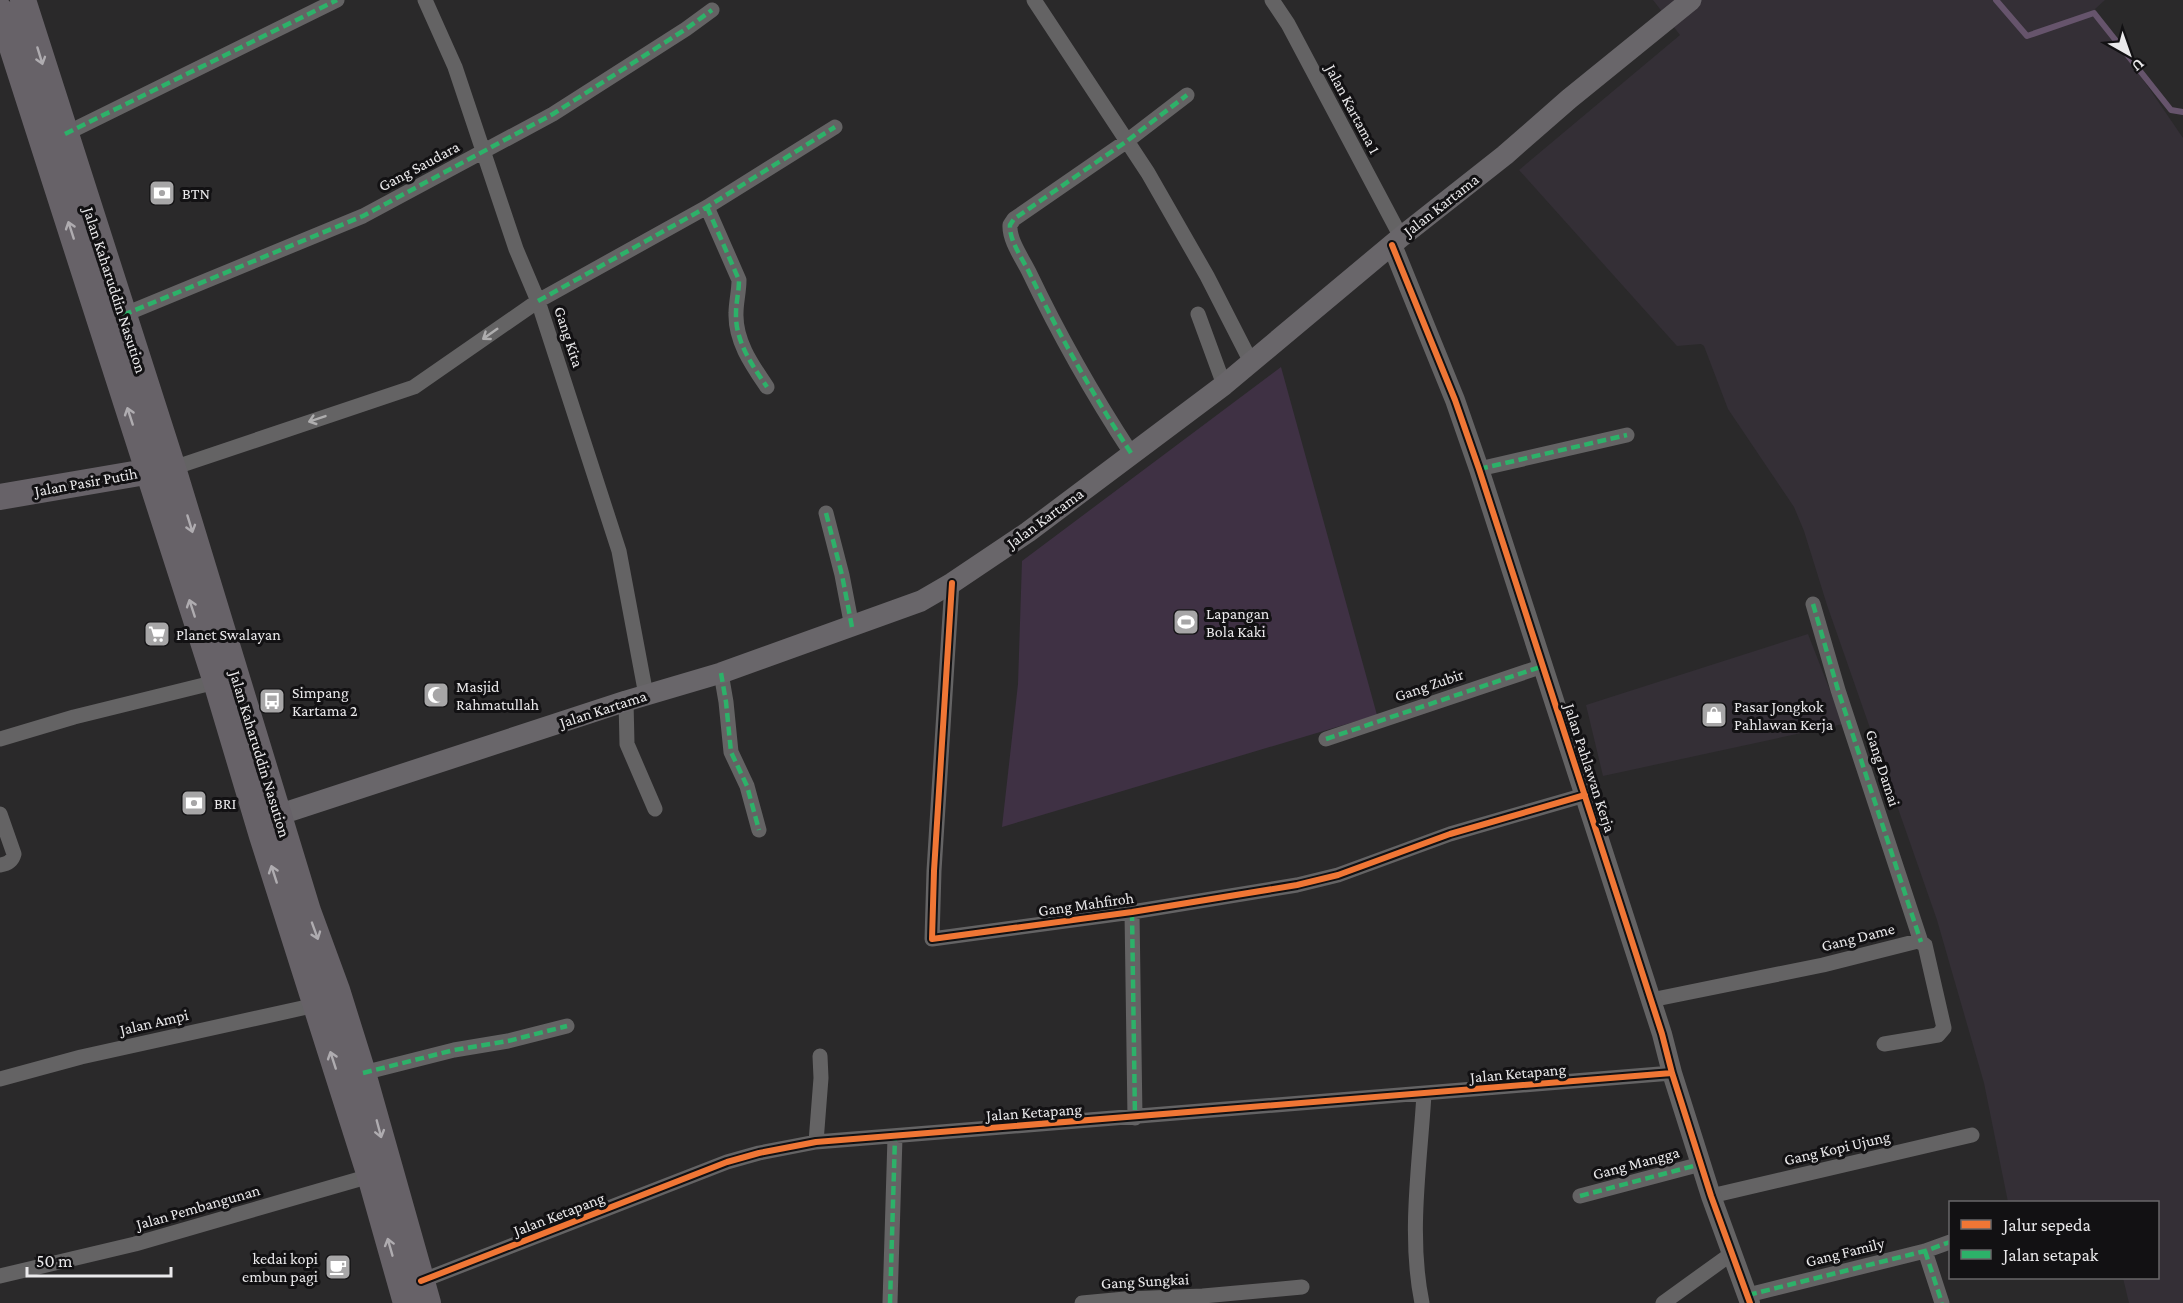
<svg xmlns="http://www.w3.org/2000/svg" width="2183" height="1303" viewBox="0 0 2183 1303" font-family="'Crimson Pro',serif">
<rect width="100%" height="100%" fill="#2a292a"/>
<path fill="#342f36" d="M1653,0H2105L2095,9L2183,138V1303H2129L2123,1278H2158V1202H2008L1984,1083L1937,920L1827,605L1804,531L1794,507L1728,409L1704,346L1701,344L1677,346L1519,170L1680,35Z
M1808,634L1843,724L1603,776L1586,705Z"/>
<path fill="#3f3144" d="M1281,367L1377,715L1002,827L1018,684L1022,561Z"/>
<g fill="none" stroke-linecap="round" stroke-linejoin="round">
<path stroke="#66546c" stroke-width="6" d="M1996,0L2027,36L2094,13L2171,110L2183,112"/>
<path stroke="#646364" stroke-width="15" d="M425,0L455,67L516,249L538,301L619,551L646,695
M1034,0L1148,173L1207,276L1251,362
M1272,0L1288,24L1401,237
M65,134L337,0
M707,207L739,280C739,292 736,302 736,313C735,341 752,365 767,387
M1198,314L1224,385
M123,315L363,216L553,114L686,29L712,10
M1131,453C1093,395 1059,335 1029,272C1022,258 1009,240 1010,225L1014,219L1127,141L1187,95
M173,468L414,387L538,301L707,207L835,127
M1479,469L1627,435
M826,513L842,575L852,627
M952,583L934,871L932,939L1132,912L1297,885L1338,875L1450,834L1585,795
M1813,604L1838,690L1921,942
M721,673L726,702L731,752L747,786L759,830
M626,701L627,744L655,809
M0,739L74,717L216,682
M1326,739L1543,666
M0,814L14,854C12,862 7,864 0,865
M1132,912L1135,1118
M1651,1000L1823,965L1918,941L1925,945L1944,1028L1938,1035L1884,1044
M363,1073L454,1050L508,1041L567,1026
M0,1079L81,1057L316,1005
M816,1142L821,1078L820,1056
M1580,1196L1701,1164
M1711,1196L1972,1135
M1925,1251L1942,1303
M0,1276L135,1244L370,1176
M421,1281L727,1162L759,1153L816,1142L1672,1073
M1748,1295L1925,1251L1950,1242
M1203,1296L1302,1287
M890,1303L895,1137
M1082,1303L1125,1299L1203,1296L1205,1303
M1422,1303C1408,1235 1420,1163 1424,1094
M1663,1303L1731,1254"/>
<path stroke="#646364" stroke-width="20" d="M1392,245L1455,400L1479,469L1662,1034L1672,1073L1711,1196L1750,1303"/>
<path stroke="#69666a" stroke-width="21" d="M278,815L626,701L721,673L921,601L952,583L1028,532L1224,385L1401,237L1505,155L1569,99L1691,0"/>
<path stroke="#676268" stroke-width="26" d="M23,0L173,468L308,911L337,990L363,1073L428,1303
M0,10L216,682L262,836L370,1176L406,1303
M0,497L163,469"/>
<path stroke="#2db169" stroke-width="4.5" stroke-dasharray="9 4.5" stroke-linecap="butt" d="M65,134L337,0
M707,207L739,280C739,292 736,302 736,313C735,341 752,365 767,387
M538,301L707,207L835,127
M123,315L363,216L553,114L686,29L712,10
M1131,453C1093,395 1059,335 1029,272C1022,258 1009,240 1010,225L1014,219L1127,141L1187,95
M1479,469L1627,435
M826,513L842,575L852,627
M1813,604L1838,690L1921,942
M721,673L726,702L731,752L747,786L759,830
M1326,739L1543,666
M1132,912L1135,1118
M363,1073L454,1050L508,1041L567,1026
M1580,1196L1701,1164
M1925,1251L1942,1303
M1748,1295L1925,1251L1950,1242
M890,1303L895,1137"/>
<g stroke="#121113" stroke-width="10">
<path id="cycleway" d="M1392,245L1455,400L1479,469L1662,1034L1672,1073L1711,1196L1750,1303
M952,583L934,871L932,939L1132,912L1297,885L1338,875L1450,834L1585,795
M421,1281L727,1162L759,1153L816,1142L1672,1073"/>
</g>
<use href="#cycleway" stroke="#f07635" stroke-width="6"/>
</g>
<defs><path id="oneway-shaft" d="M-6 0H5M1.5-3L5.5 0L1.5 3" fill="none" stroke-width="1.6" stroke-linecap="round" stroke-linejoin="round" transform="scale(1.5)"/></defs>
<g stroke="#afacb0">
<use href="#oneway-shaft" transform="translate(40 56) rotate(73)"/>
<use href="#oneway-shaft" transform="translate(71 230) rotate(-108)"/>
<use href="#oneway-shaft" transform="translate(130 416) rotate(-108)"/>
<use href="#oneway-shaft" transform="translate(190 524) rotate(73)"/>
<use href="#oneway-shaft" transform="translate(192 608) rotate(-108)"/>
<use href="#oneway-shaft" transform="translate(274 874) rotate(-108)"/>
<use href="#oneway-shaft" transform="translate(315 931) rotate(70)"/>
<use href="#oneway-shaft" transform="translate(333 1060) rotate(-108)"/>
<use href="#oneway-shaft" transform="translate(379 1129) rotate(75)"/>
<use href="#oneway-shaft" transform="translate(390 1247) rotate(-106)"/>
</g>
<g stroke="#aeadae">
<use href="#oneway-shaft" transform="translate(490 334) rotate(145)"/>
<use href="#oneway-shaft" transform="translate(317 419) rotate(161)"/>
</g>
<defs>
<g id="bank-square" transform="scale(1.35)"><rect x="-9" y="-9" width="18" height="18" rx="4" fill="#a7a6a7" stroke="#121113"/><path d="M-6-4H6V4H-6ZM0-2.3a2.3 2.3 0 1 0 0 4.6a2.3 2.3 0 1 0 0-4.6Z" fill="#fff"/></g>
<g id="stadium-square" transform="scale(1.35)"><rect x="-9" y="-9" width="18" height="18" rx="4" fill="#a7a6a7" stroke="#121113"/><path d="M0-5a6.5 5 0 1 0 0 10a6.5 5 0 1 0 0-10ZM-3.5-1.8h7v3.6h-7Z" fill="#fff"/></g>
<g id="supermarket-square" transform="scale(1.35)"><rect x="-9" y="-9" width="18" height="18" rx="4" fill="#a7a6a7" stroke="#121113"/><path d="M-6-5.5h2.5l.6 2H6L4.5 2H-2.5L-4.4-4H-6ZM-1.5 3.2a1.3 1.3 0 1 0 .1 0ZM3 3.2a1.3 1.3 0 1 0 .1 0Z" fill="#fff"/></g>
<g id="mosque-square" transform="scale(1.35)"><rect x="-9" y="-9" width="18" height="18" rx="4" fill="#a7a6a7" stroke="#121113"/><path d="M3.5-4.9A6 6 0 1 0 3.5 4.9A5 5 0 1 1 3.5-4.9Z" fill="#fff"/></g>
<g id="bus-square" transform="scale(1.35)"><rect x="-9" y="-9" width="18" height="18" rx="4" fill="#a7a6a7" stroke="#121113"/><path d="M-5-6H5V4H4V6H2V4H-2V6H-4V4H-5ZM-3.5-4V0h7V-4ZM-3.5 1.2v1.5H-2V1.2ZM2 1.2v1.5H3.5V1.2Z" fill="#fff"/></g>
<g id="shop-square" transform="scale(1.35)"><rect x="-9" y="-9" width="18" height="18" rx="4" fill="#a7a6a7" stroke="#121113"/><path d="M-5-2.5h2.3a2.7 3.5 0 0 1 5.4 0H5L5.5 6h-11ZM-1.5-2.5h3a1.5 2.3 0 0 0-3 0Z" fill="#fff"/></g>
<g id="cafe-square" transform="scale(1.35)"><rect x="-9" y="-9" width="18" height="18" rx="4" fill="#a7a6a7" stroke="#121113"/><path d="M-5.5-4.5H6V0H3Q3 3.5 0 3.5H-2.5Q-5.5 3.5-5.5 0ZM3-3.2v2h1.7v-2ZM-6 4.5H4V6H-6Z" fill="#fff"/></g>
</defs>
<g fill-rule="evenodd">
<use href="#bank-square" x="162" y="193"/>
<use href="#stadium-square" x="1186" y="622"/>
<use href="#supermarket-square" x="157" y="634"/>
<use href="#mosque-square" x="436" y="695"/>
<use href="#bus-square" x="272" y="701"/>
<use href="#shop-square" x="1714" y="715"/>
<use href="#bank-square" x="194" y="803"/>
<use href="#cafe-square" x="338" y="1267"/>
</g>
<g text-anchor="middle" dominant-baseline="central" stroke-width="6" stroke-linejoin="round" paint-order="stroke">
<g font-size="16" fill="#eae9eb" stroke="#121113">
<text transform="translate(1353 109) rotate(62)">Jalan Kartama 1</text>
<text transform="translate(419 166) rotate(-28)">Gang Saudara</text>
<text transform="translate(1441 205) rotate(-38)">Jalan Kartama</text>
<text transform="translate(115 290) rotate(72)">Jalan Kaharuddin Nasution</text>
<text transform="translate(569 337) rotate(72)">Gang Kita</text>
<text transform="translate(86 482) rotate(-10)">Jalan Pasir Putih</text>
<text transform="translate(1045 518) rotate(-36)">Jalan Kartama</text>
<text transform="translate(1429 685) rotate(-19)">Gang Zubir</text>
<text transform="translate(603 709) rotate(-18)">Jalan Kartama</text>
<text transform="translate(260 754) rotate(73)">Jalan Kaharuddin Nasution</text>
<text transform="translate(1590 768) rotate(72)">Jalan Pahlawan Kerja</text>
<text transform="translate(1883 768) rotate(72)">Gang Damai</text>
<text transform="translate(1086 904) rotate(-8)">Gang Mahfiroh</text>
<text transform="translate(1858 937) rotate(-14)">Gang Dame</text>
<text transform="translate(154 1022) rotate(-13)">Jalan Ampi</text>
<text transform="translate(1518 1073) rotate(-5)">Jalan Ketapang</text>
<text transform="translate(1034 1112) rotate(-4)">Jalan Ketapang</text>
<text transform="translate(1837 1148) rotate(-13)">Gang Kopi Ujung</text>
<text transform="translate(1636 1163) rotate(-15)">Gang Mangga</text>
<text transform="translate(198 1207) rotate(-16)">Jalan Pembangunan</text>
<text transform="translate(559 1214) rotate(-21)">Jalan Ketapang</text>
<text transform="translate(1845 1252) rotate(-14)">Gang Family</text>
<text transform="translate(1145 1281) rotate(-3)">Gang Sungkai</text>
</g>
<g font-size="16" fill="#eae9eb" stroke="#121113" text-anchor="start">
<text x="182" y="193">BTN</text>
<text x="1206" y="613">Lapangan<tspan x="1206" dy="18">Bola Kaki</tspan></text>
<text x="176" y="634">Planet Swalayan</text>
<text x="456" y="686">Masjid<tspan x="456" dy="18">Rahmatullah</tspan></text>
<text x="292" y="692">Simpang<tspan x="292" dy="18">Kartama 2</tspan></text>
<text x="1734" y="706">Pasar Jongkok<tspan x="1734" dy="18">Pahlawan Kerja</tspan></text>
<text x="214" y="803">BRI</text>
<text x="318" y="1258" text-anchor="end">kedai kopi<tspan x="318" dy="18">embun pagi</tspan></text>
</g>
</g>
<rect x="1949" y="1201" width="210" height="78" fill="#121113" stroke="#686769" stroke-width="1.5"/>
<rect x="1961" y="1220" width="30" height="9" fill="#f07635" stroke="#686769" stroke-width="1.5"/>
<text x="2003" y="1231" font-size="18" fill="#eae9eb">Jalur sepeda</text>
<rect x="1961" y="1250" width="30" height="9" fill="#2db169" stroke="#686769" stroke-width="1.5"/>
<text x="2003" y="1261" font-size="18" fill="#eae9eb">Jalan setapak</text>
<g transform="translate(2129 54) rotate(140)" stroke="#121113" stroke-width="4.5" paint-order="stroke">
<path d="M0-4.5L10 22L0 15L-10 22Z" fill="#eae9eb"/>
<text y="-9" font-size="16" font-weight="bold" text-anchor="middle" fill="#eae9eb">U</text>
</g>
<path d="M27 1267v9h144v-9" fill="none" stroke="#eae9eb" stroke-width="3"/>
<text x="36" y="1267" font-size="18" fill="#eae9eb" stroke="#121113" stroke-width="4.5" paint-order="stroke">50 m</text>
</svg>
